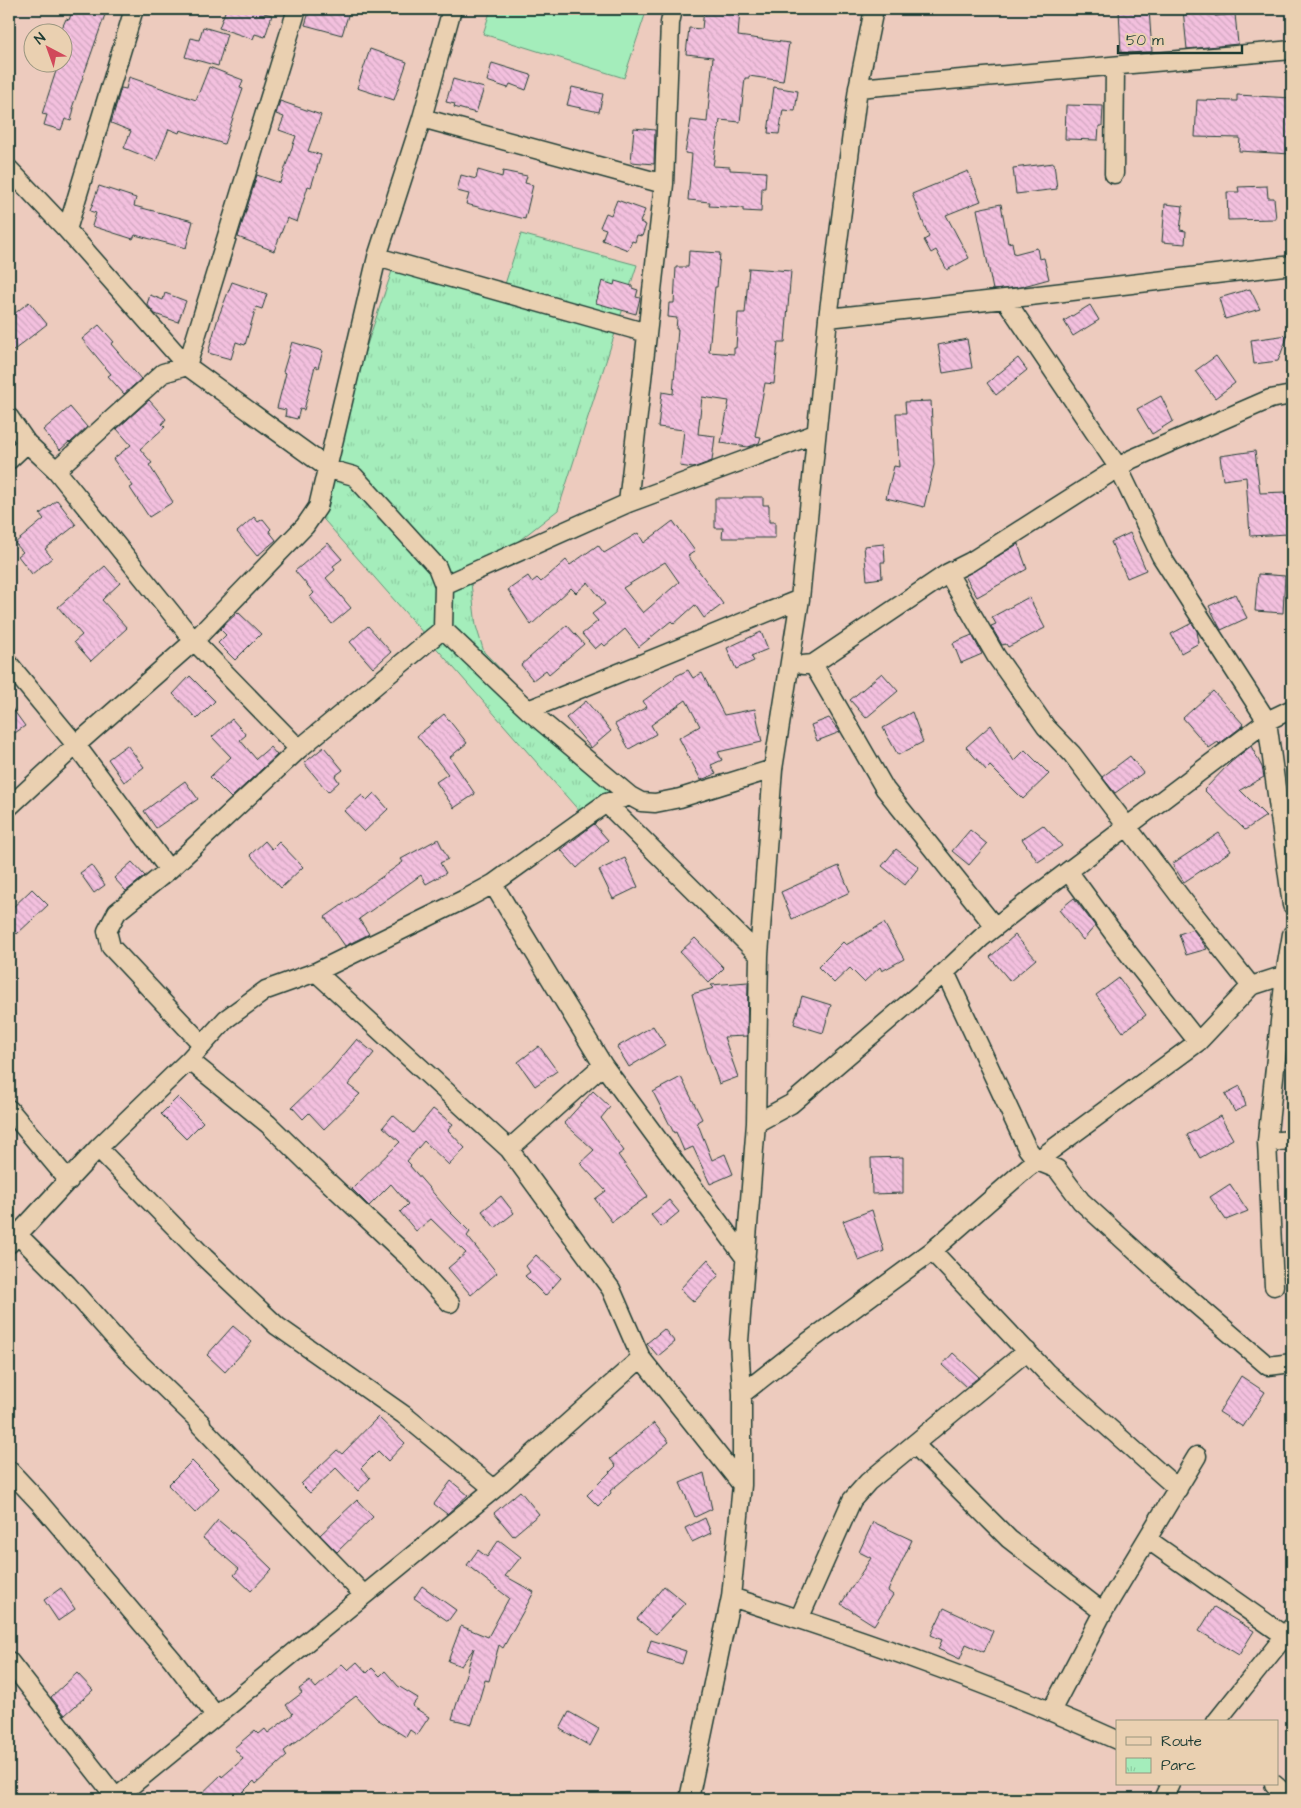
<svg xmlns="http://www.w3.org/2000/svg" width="1301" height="1808" viewBox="0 0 1301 1808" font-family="'Architects Daughter',sans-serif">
<defs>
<pattern id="park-tufts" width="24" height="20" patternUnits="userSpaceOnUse" patternTransform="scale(1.25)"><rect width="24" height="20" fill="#a4edbb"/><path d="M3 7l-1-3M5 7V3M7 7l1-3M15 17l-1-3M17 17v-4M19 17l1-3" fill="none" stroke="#8dcca1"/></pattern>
<pattern id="building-back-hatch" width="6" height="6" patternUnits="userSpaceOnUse" patternTransform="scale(1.25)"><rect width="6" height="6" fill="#f3c0de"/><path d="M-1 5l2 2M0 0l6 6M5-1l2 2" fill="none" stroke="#d0a6bf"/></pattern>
</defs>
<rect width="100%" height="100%" fill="#edcbbe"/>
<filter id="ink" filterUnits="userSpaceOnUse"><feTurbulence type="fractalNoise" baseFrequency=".02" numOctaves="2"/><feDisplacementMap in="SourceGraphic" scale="10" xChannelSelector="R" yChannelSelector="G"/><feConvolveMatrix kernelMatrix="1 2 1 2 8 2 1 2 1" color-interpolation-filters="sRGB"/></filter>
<g filter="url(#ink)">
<path fill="#a4edbb" stroke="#629578" d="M491,9H647L624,78L483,34Z"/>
<path fill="url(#park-tufts)" stroke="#629578" d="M521,234L637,265L558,510L488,565L471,583L476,626L484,652L614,787L581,813L318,513L333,445L393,268L500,300Z"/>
<path fill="url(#building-back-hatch)" stroke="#1f3d34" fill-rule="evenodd" d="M73,9H107L72,108H74L71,121L65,119L61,130L44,125L47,115L42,114L59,62H62V28L66,19L69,20Z
M226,9H265L264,13L272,15L265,37L255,34L253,39L219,28Z
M310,9H350L342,35L305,25Z
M704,9H740L738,36L789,43L783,81L749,76V78H745L740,122L720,120L713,166L730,167V170L766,172L765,188H762L761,212L743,211V208L709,206L710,202L688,200L692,154L685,153L691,120L707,122L713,57L686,54L689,28L702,29Z
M1119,9H1149L1152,52L1121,53Z
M1183,9H1214L1215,16L1235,14L1238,44L1187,49Z
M203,27L227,34L218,66L185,57L191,38L199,40Z
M370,49L407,62L394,100L357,88Z
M492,63L531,75L526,90L510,84L508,88L487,81Z
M209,67L243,80L240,88L243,89L224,144L180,130L179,133L169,129L156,161L124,148L131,131L111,123L121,88L126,89L129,77L196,100Z
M453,79L484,88L476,113L454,107L455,104L446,102Z
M572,87L603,94L599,112L567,105Z
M774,87L798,91L795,111L783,110L779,134L768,133Z
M1237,95L1292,98L1291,154L1239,151L1240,138L1195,137L1197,100L1237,101Z
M280,101L321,115L308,151L321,155L311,187L308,186L297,222L287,218L274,251L238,237L257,175L280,183L296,136L279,130L284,117L276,114Z
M1066,105L1103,106L1102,126H1099L1098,140L1065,139Z
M634,128L655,130L654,164L631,162Z
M1054,163L1057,189L1016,194L1013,168Z
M478,170L502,177L503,171L527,176L525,183L533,185L525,219L466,204L469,194L457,191L461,175L476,179Z
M968,171L981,201L946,215L969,258L947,270L936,250L931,253L924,240L929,237L912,194Z
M99,186L136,198L134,206L193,221L186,248L135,235L133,239L92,226L96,213L90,211Z
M1267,186L1268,198H1274L1276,219L1228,220L1227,192H1239L1238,187Z
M617,200L645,210L640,222L646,225L642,236L637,235L635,242L632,241L628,250L602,240L606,229L600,227L606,213L611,215Z
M1001,204L1008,243L1012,242L1014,254L1037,248L1039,259L1044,258L1049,279L1020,287L993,290L977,209Z
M1165,204L1183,206L1180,230L1186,231L1185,244L1162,242Z
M689,251L720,253L717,287H715L709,352L734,354V348H736L738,313H745L749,268L791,271L785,342H778L774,384L765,383L755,436L761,437L759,443L748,447L721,443L729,401L702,397L698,434L715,436L712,461L693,468L680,466L684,430L658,427L662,392L673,394L678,329H676L677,318L668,317L669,303H674L676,267H688Z
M602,281L614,285L615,281L632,286V288L638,290L636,297L640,298L636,314L596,303Z
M232,282L267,294L262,309L256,307L245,345L236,342L231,359L208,353L218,318Z
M1250,289L1260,309L1225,319L1219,298Z
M165,293L186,301L178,322L155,314L147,304L150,295L163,300Z
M29,302L47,324L9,354V318Z
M1090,305L1099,320L1073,336L1064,321Z
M99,325L114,342L111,344L141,379L124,394L108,376L111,374L82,339Z
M1288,335L1278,361L1254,364L1251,340Z
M967,339L972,368L943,373L938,345Z
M292,342L323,351L318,368L315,366L304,410L300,409L297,419L285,416L286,410L277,408L286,373L283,372Z
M1216,356L1235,383L1215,398L1195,371Z
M1018,358L1027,370L996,395L987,383Z
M1161,396L1173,421L1152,434L1137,409Z
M149,400L166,419L162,424L165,427L140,449L152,463L149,465L173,502L149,517L130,488L133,486L113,459L131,445L117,429Z
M931,401L934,465L924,507L886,498L894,466L899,467L896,413H906L905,402Z
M70,407L87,427L70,443L69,442L60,450L43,430Z
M1255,451L1260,493L1286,492L1288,534L1250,536L1246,477L1223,480L1220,456Z
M743,497H763V505H769V522H775V538H722L723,528H715V498H743Z
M57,500L76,525L45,549L52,558L32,574L18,556L23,552L15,543L44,519L40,514Z
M254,517L258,522L263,519L271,529L269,531L276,540L257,556L237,532Z
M673,521L695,551L688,556L723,604L704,618L695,605L674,624L671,621L639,647L625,629L605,646L602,643L595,649L582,634L598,621L592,614L605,604L588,582L576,593L571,588L531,625L508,590L528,576L532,582L537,578L541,582L566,560L570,565L598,545L604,553L638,533L644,543ZM665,562L679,582L643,613L623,588Z
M1130,533L1146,570L1127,578L1111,542Z
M328,543L342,559L333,566L335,570L326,578L351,608L332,624L310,597L314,593L295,571Z
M884,544L885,562H881L882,578L867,580L864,546Z
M1018,544L1027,569L977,597L965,576Z
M105,566L120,583L102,600L127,628L91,661L74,642L82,635L58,607Z
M1258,574L1285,576L1283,613L1255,611Z
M1235,594L1247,618L1221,630L1209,606Z
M1029,597L1045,628L1008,647L1006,644L1002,645L991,626L996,624L992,617Z
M238,612L261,634L235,660L218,643L226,635L220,629Z
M1192,623L1197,631L1199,643L1181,653L1171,634Z
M567,625L584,644L549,674L546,670L533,680L521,665Z
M368,626L391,652L373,668L350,642Z
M761,632L768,649L751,656L754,661L736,669L727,648Z
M972,635L982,654L961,663L953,643Z
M688,670L693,678L702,673L724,715L755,709L762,742L718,752L722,760L711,765L716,774L701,780L679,738L700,726L686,700L651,725L656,734L629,749L615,724L647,707L643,701L675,678L674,677Z
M882,673L898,691L866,718L850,700Z
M190,676L215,701L197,719L173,694Z
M1213,691L1244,725L1219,744L1218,742L1209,748L1183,718Z
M586,701L611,731L591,748L566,718Z
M9,704L25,726L9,737Z
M912,712L923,742L898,755L883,728Z
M444,714L467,743L450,757L475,794L454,808L436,782L448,774L417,736Z
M829,718L840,732L817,741L811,725Z
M232,719L246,735L240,740L256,759L270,747L277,755L231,798L210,777L231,757L212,737Z
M991,725L1014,761L1025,750L1049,774L1023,799L990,766L986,770L966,747Z
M127,745L144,767L124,782L108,759Z
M1251,746L1262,767L1264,777L1240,790L1266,816L1245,830L1204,790L1230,763Z
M324,747L343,770L335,776L339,782L328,792L304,763Z
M1130,756L1143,773L1115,793L1102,777Z
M185,781L198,799L156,828L144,811Z
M374,793L388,809L364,832L344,811L362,795L367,800Z
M594,824L608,840L577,868L561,850Z
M1043,825L1062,846L1038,862L1022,839Z
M970,830L987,844L969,865L952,851Z
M1219,833L1231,851L1184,882L1172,864Z
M438,839L448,859L440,863L446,873L426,884L421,875L359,919L369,934L345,946L325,917L403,862L401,859Z
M265,841L272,849L279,842L303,867L281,888L250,855Z
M896,849L919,867L905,885L882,866Z
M625,858L638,887L613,899L599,870Z
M132,862L145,876L126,891L114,878Z
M91,865L105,885L94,893L80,873Z
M839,866L850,892L792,919L781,892Z
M32,889L48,905L17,934L9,926V911Z
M1074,898L1095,926L1083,940L1059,910Z
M884,923L904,959L882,971L880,967L864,982L850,968L834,983L818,967L843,942L846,945Z
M1193,929L1207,949L1186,955L1179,934Z
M1015,935L1036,959L1010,981L990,957Z
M695,938L724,968L709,983L680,952Z
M1119,978L1146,1015L1123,1032L1096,995Z
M748,982L747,1036L724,1037L738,1077L719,1084L706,1047L692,994L714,988L711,985Z
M802,996L831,1005L823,1033L794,1024Z
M653,1026L665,1045L629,1067L617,1047Z
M357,1039L374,1053L348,1085L360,1094L324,1129L309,1113L303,1119L292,1107L331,1070Z
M539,1046L557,1071L535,1086L518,1062Z
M681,1077L702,1119L697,1122L712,1160L725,1154L733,1174L710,1184L693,1147L684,1151L676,1132L674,1133L653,1092Z
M1240,1086L1246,1106L1235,1112L1225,1094Z
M593,1091L610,1107L601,1118L624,1151L618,1155L648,1196L612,1222L595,1199L606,1191L580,1163L594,1150L564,1123Z
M178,1097L203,1122L186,1139L161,1114Z
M433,1109L453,1124L448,1130L465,1148L449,1165L424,1141L407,1161L411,1165L410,1166L447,1209L470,1232L467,1236L497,1273L471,1295L448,1268L466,1253L431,1219L416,1231L400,1212L408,1204L391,1184L369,1206L352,1189L400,1142L383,1127L393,1115L413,1133Z
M1220,1116L1233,1139L1200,1158L1187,1135Z
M903,1157V1193L872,1194L871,1158Z
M1230,1184L1248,1211L1226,1220L1210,1197Z
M501,1196L514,1213L495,1228L482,1211Z
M669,1200L679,1212L661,1227L651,1215Z
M872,1210L884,1251L859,1261L843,1221Z
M536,1255L561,1278L545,1296L525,1276L530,1272L526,1266Z
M708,1259L719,1275L694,1302L680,1289Z
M233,1326L252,1342L225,1372L207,1355Z
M664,1329L675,1342L658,1356L647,1343Z
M953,1353L979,1377L966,1387L942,1365Z
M1241,1376L1265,1392L1243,1427L1219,1412Z
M378,1417L405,1443L388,1461L378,1451L361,1468L370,1478L358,1491L336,1468L310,1493L301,1484L337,1450L342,1454Z
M654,1423L669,1442L610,1491L611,1493L598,1506L587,1495L616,1466L610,1459Z
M192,1461L219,1488L195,1513L168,1485Z
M704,1473L712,1509L695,1517L680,1483Z
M451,1481L468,1495L447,1514L434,1504Z
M520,1491L539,1514L513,1536L494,1513Z
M357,1500L373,1517L337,1552L320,1535Z
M705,1518L711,1533L692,1542L685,1528Z
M218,1520L243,1541L272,1569L251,1591L234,1575L239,1569L203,1538Z
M873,1522L912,1540L888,1591L893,1595L874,1625L841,1604L871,1558L859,1552Z
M499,1540L521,1557L505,1576L534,1592L503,1648L499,1645L489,1681L485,1680L472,1724L452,1719L474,1648L461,1666L448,1661L461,1626L488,1637L509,1598L467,1565L478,1550L487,1557Z
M422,1586L456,1610L448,1621L414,1598Z
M664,1586L685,1603L656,1634L637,1619Z
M61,1588L75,1609L58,1621L44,1600Z
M1214,1607L1254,1631L1239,1655L1199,1631Z
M944,1608L993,1631L984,1652L966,1644L960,1659L938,1649L942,1640L931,1635Z
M651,1640L686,1651L682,1664L647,1653Z
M357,1662L367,1673L372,1668L380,1676L385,1671L398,1686L418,1698L412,1706L429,1717L417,1735L410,1730L406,1737L377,1719L356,1696L284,1751L287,1756L256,1784L254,1781L236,1799H196L221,1775L222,1777L243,1759L234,1748L255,1730L259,1734L265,1729L268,1733L293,1714L286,1705L302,1693L299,1689L310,1681L316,1688L342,1664L348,1670Z
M77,1673L93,1690L65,1715L51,1697Z
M569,1712L599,1729L590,1746L560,1729Z"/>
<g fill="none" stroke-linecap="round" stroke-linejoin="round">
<g stroke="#1f3d34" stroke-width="21">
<path id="minor" d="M858,88L1292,50
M422,118L664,184
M9,169L67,230L187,366L329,469L354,476L437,567L444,585L443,629L299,749L169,870L117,912L107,931L111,947L203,1045
M1114,174L1115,66
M67,230L134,9
M377,257L647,333
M1005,299L1118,467L1161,556L1267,721L1292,905
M828,318L1005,299L1292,265
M9,417L27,443L56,470L194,641L299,749
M9,460L27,443
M56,470L163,373L187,366L297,9
M628,503L664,184L670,23L673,9
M948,573L996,656L1046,727L1072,754L1182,899L1251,986L1285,975
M444,585L628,503L815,434
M443,629L528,710L630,796
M9,664L76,745L169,870
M813,664L948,573L970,562L1132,459L1270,399L1292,395
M803,665L813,664L885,789L995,927
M528,710L800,599
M606,803L759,955
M9,807L76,745L194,641L305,526L318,507L377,257L422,118L452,9
M1068,871L1128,953L1198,1042L1251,986
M493,884L603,1065
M1292,934L1285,975L1267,1142L1292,1140
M316,972L509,1149L611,1289L641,1358L742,1485
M945,972L1027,1148L1037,1161L1057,1169L1081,1201L1163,1276L1268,1366L1292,1363
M189,1060L268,1124L310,1165L407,1256L450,1303
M9,1109L69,1181
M756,1123L791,1104L945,972L981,938L1014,912L1267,721L1292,709
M1267,1142L1274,1286
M98,1148L205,1258L277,1326L404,1415L494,1489
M509,1149L603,1065L746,1259
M17,1234L67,1284L123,1347L201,1423L200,1425L364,1595
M9,1244L98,1148L189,1060L226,1019L266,990L316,972L469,897L493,884L606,803L630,796L641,802L655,803L680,798L773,769
M932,1251L1046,1372L1178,1489
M742,1394L804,1345L932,1251L1027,1168L1198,1042
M914,1444L1009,1539L1103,1612
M9,1470L38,1501L172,1659L216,1716
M1147,1539L1285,1636
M731,1597C862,1639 992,1684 1117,1740
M799,1619L852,1500L868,1482L1027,1351
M9,1661L117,1799
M1051,1711L1103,1612L1197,1456
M1216,1722L1292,1627
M1274,1784L1291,1799
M116,1798L494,1489L641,1358
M689,1799L731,1597L742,1485V1394L739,1341L756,1123L759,955L773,769L800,599L828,318L858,88L874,9
M1163,1799L1170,1784"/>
</g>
<use href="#minor" stroke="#ead0b1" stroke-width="18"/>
</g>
</g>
<rect width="1301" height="1808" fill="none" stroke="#ead0b1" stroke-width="30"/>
<rect x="15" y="15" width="1271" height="1778" fill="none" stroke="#1f3d34" stroke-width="2" filter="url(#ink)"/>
<rect x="1116" y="1720" width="162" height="65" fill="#ead0b1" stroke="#99957f"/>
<rect x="1126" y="1737" width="25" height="8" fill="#ead0b1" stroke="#99957f"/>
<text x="1161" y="1746" font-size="15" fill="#1f3d34">Route</text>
<rect x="1126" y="1758" width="25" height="15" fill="url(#park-tufts)" stroke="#99957f"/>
<text x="1161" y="1770" font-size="15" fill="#1f3d34">Parc</text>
<g transform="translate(48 48) rotate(319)"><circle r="24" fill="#ead0b1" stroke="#99957f"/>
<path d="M0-4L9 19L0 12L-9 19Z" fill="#d1495b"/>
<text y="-8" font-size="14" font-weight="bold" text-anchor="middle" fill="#1f3d34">N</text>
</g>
<path d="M1118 45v8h124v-8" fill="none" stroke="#1f3d34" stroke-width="2.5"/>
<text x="1126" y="45" font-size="15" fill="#1f3d34" stroke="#ead0b1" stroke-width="4" paint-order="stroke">50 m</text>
</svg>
